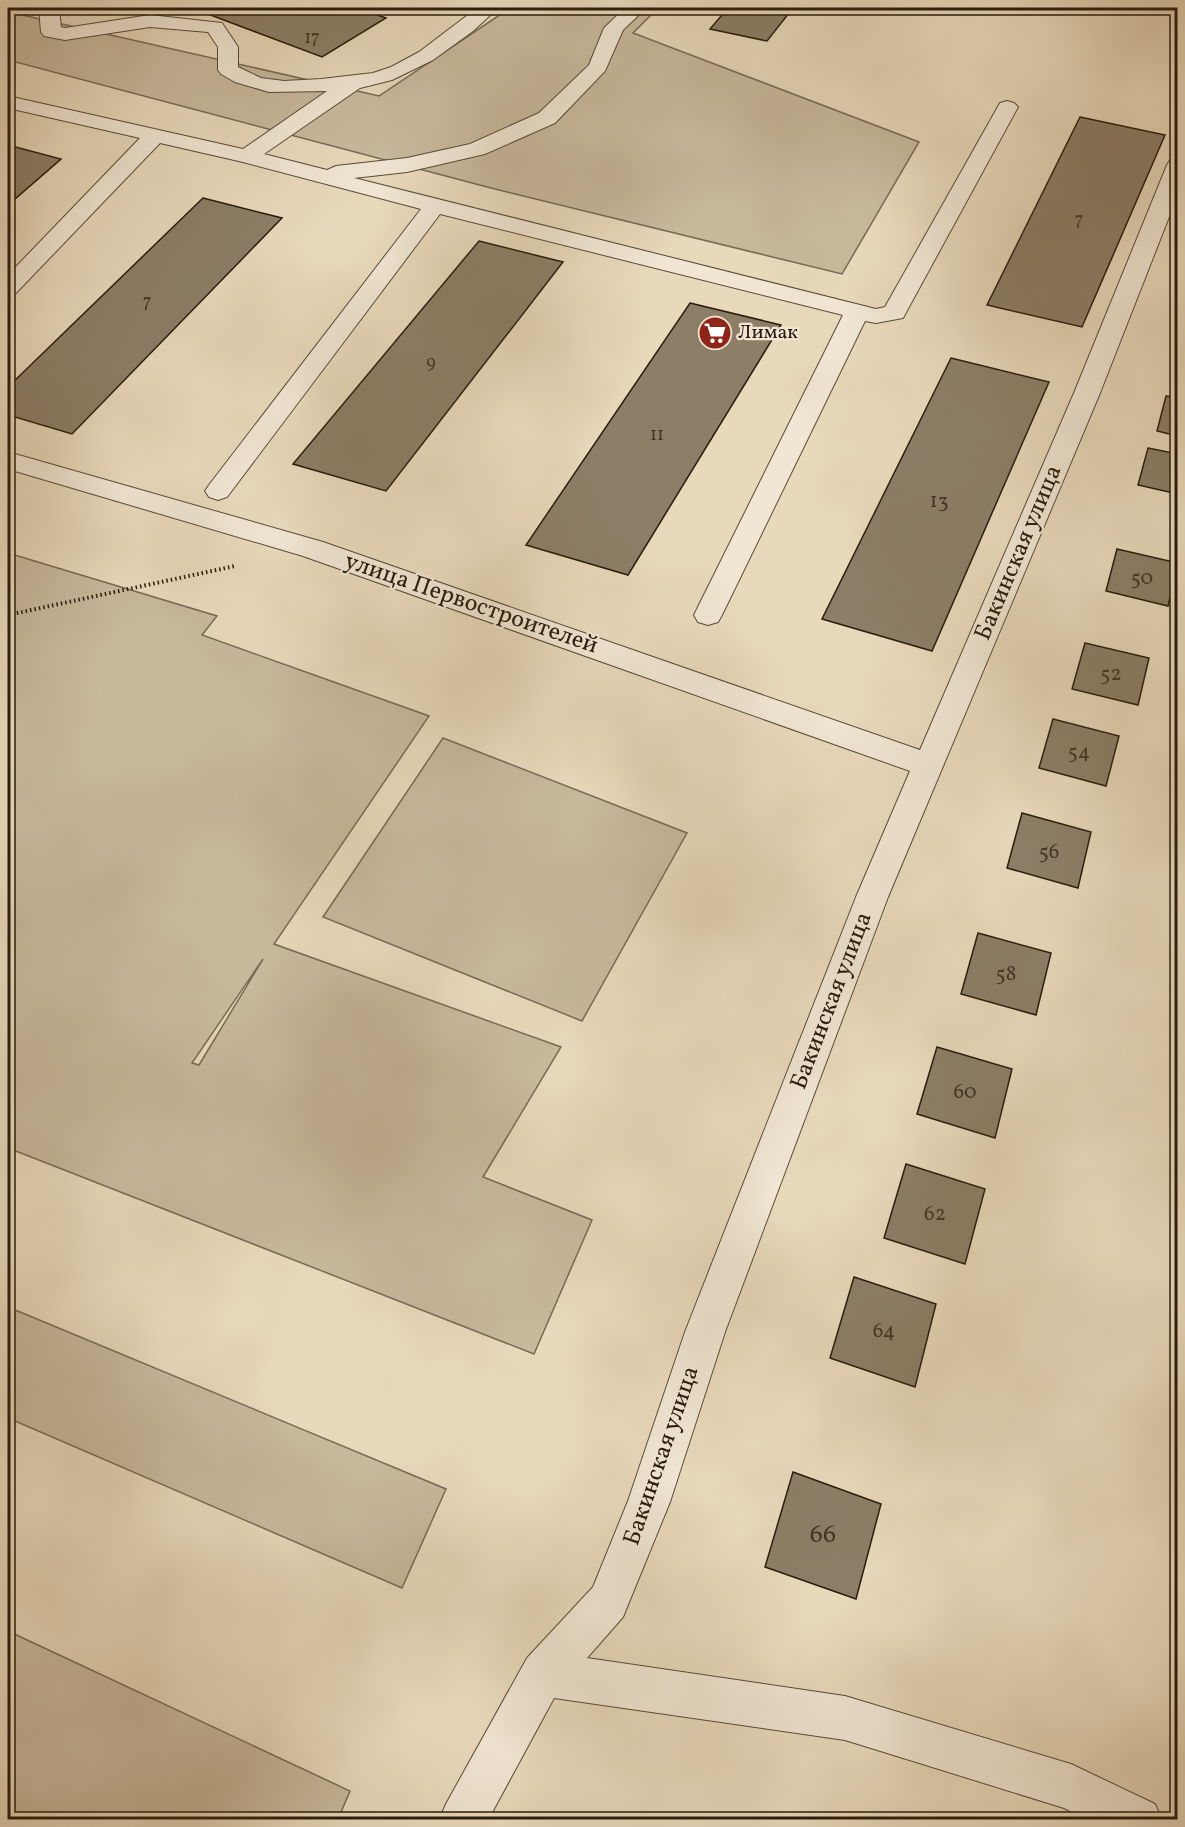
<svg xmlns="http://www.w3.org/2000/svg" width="1185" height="1827" viewBox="0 0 1185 1827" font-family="Vollkorn,serif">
<rect width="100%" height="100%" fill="#e8d9bb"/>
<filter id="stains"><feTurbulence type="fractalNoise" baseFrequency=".00333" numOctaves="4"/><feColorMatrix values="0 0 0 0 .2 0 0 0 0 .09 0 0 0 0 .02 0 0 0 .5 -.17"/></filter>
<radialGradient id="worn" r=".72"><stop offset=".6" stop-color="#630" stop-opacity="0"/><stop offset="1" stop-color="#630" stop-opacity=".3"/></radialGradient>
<path fill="#c8b99d" stroke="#786a55" stroke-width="1.5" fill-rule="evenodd" d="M510,8H658L633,33L919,142L842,274L491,188L8,60V16L18,14L379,96Z
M8,553L217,616L202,635L429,716L274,944L561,1047L483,1177L592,1220L534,1354L8,1148ZM263,959L199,1065L192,1063Z
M443,738L687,833L582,1021L323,917Z
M8,1307L446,1489L402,1588L8,1418Z
M8,1631L350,1791L338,1819H8Z"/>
<path fill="#8c7e67" stroke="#291c0d" stroke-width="1.5" d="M88,8H116L104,14Z
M192,8H357L386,18L322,57Z
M728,8H793L767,41L710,29Z
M1080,117L1165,135L1082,327L987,305Z
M8,145L61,159L8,205Z
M203,198L282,218L72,434L8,415V387Z
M479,241L563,262L386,491L293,464Z
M690,303L781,325L628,575L526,545Z
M951,358L1049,382L932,651L822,619Z
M1166,396L1178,398V436L1157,431Z
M1148,448L1178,454V494L1138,485Z
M1117,549L1178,563L1168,606L1106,591Z
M1085,643L1149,658L1138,705L1072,689Z
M1053,719L1119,736L1106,786L1039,768Z
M1022,813L1091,832L1078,888L1007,868Z
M978,933L1051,953L1036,1015L961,994Z
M937,1047L1012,1069L995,1138L917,1114Z
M906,1164L985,1189L965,1264L884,1238Z
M854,1277L936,1304L915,1387L830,1358Z
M793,1472L881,1504L856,1599L765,1567Z"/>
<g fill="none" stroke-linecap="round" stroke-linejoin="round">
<g stroke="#594b38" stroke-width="2">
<path id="minor" d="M39,8H59L61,27L65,28L150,15L222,23L238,47V67L261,78L284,81L321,79L373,73L391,67L419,52L477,8H498L473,31L433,60L392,80L360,88L264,154L327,170L336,166L407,158L470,144L539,113L589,65L604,28L625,8H646L623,30L605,71L555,123L485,154L407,172L354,178L876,309L885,307L1000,103L1007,101L1014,103L1018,107L903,318L876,323L865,321L722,615L718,622L708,625L698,622L694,615L843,315L440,214L227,497L218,500L209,497L205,491L209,485L421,209L243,162L160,143L16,293L8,295V275L140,138L8,108V96L243,149L327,91L269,92L235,82L221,74L218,70V47L208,32L150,27L65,40L44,36L41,32Z
M1178,159V194L1100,393L888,897L725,1332L670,1502L623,1617L587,1658L845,1696L1071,1764L1155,1804L1162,1820H1088L1064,1808L845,1740L554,1698L488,1820H439L446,1804L527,1658L593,1587L628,1501L685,1332L856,897L910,771L303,556L8,469V452L323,542L920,750L1074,393L1167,165L1170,160Z"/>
</g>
<path stroke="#291c0d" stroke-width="4" stroke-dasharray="1.5 3" stroke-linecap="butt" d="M8,615L235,566"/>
<use href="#minor" fill="#f0e6d3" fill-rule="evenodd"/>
</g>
<defs>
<g id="supermarket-disc" transform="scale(1.725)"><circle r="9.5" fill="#8f2418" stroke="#f0e6d3"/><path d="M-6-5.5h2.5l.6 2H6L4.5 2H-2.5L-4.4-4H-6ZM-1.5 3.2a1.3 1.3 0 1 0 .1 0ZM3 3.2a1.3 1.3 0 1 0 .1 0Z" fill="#fff"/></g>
</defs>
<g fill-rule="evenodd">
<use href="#supermarket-disc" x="715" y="333"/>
</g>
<g text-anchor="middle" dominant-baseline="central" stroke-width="4.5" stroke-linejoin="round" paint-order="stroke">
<g font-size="18" fill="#423424">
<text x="312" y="38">17</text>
<text x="1079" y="220">7</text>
<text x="147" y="302">7</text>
<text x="431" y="363">9</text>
<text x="657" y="435">11</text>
</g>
<g font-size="20" fill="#291c0d" stroke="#f0e6d3" text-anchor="start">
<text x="738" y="333">Лимак</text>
</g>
<g font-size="21" fill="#423424">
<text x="939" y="501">13</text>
<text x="1142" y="578">50</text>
<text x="1111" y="674">52</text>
<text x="1079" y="752">54</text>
<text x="1049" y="852">56</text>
<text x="1006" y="974">58</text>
<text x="965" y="1092">60</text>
<text x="935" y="1214">62</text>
<text x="884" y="1331">64</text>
</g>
<g font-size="24" fill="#291c0d" stroke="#f0e6d3">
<text transform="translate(1019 553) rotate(-67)">Бакинская улица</text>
<text transform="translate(471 604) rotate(19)">улица Первостроителей</text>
<text transform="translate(832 1001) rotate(-69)">Бакинская улица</text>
<text transform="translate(662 1456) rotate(-71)">Бакинская улица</text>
</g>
<g font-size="26" fill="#423424">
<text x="823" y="1535">66</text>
</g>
</g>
<rect width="1185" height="1827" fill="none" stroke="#e8d9bb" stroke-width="30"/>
<rect x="9" y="9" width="1167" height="1809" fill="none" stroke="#291c0d" stroke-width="3"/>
<rect x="15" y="15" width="1155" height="1797" fill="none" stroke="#291c0d" stroke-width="1.5"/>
<rect width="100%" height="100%" filter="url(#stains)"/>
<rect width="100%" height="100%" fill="url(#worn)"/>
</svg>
